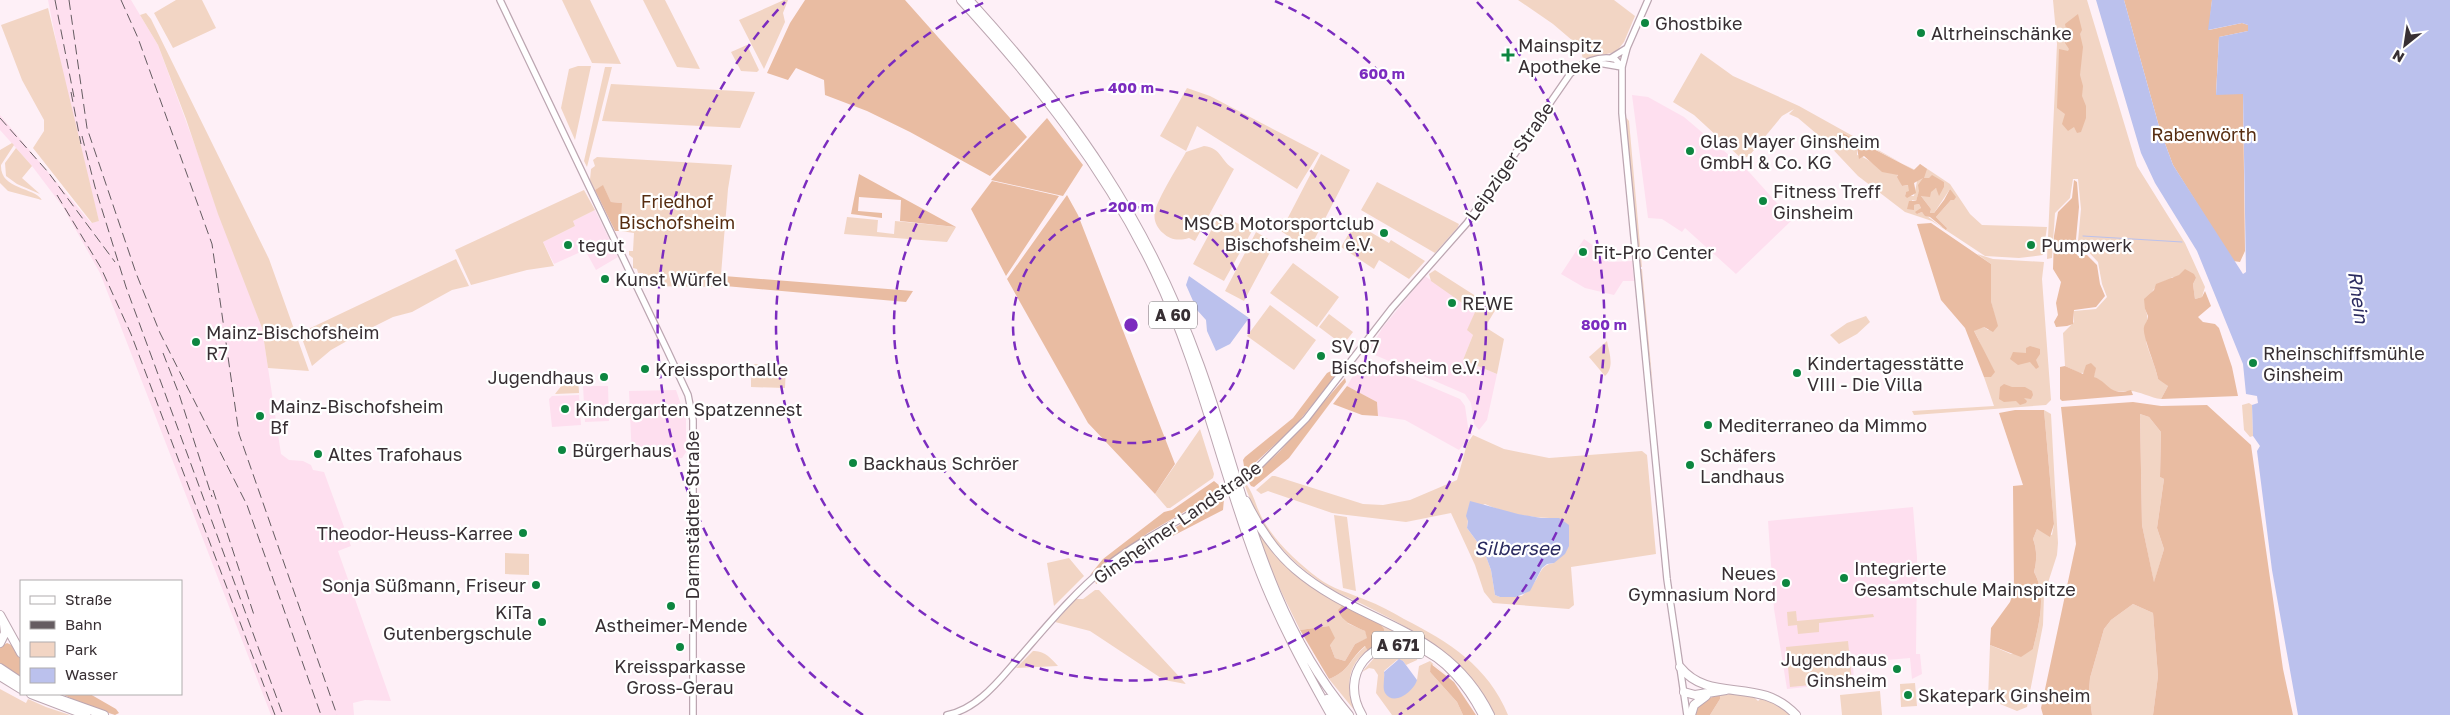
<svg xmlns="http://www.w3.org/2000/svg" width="2450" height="715" viewBox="0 0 2450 715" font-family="'Golos Text',sans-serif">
<rect width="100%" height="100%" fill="#fef0f7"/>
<path fill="#fedfef" d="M48,0H131L158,45L262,328L281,454L289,460L303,461L311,465L313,470L324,472L351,546L338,551L391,701L365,700L353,703L354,715H271L100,273L63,207L32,166L0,130V115L91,223L99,221L70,111Z
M1632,95L1648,97L1684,117L1750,173L1792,220L1736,274L1685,228L1682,232L1662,219L1648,218Z
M595,210L618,257L596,270L585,250L554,264L543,242L575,226L573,221Z
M1584,239L1601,251L1599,255L1609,262L1632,261L1634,281H1623L1614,295L1585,288L1561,274Z
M1425,276L1475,312L1468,330L1473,335L1463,360L1497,374L1487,420L1479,430L1474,424L1471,403L1465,394L1368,352L1383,327Z
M1366,359L1460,399L1465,406L1468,427L1472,434L1459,450L1405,420L1378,416L1377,402L1347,386L1362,361Z
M583,386H608L609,421L585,422Z
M676,390L686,419V452L682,458L632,459L629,391Z
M579,395L581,425L552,427L549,399L552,396Z
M1913,507L1917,557L1916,654H1920L1922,674L1912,679L1910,658L1853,663L1854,682L1787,689L1774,609L1768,521Z"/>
<path fill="#f2d5c4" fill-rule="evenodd" d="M176,0H202L216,28L173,48L154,13Z
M562,0H590L621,64L592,63Z
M643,0H665L700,69L677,67Z
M784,0H788L783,13L785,22L764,69L739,20Z
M1518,0H1614L1635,16L1624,42L1616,52L1583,59L1580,47L1553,24Z
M2053,0H2087L2137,166L2185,243L2205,287L2202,297L2195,299L2193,284L2196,278L2172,277L2170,280C2156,281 2147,297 2145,309C2150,319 2146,330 2146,341C2147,348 2156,367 2158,379L2165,382L2168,386L2161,399C2151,398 2137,390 2129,391C2122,391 2116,393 2109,389C2103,385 2101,379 2093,377L2095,372L2080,373L2065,366L2063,333L2074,322V311L2096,309L2107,297L2102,284L2098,262L2078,241L2081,209L2078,179H2073L2070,198L2055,213L2052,258L2047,259L2057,44Z
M48,8L99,221L92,223L33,148L44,131V120L22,80L1,25Z
M146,13L151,19L269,259L309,371L268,368L262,328L218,214L186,119L158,45L140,15Z
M747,45L759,70L757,72L741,71L731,52Z
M1701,53L1733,76L1799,106L1914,170L1920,164L1950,184L1970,214L1982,225L2047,227L2043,255L2019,258L1985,256L1932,221L1905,212L1858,176L1824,140L1798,118L1789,114L1794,109L1782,116L1749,156L1742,159L1694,115L1673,102ZM1843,133L1915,170L1920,164C1919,171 1915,193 1914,196H1905L1906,192H1909V185L1902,186L1897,174C1880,173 1872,159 1857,155V148L1854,145L1846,146ZM1924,178L1944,182L1943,189L1938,191L1936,188L1921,196L1931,209L1930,213H1934L1950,189L1954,200H1951L1936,217L1947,228L1940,226L1922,212L1917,214L1921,208L1919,204L1914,205V208L1912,200L1916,201Z
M578,66H591L575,140L561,108L569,69Z
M605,67H612L587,167L584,161Z
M611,84L755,92L740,128L602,121Z
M1187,88L1210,96L1319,153L1297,189L1197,126L1186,151L1160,136Z
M1625,116L1629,121L1642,267H1639Z
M12,143L14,145L1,165C0,190 34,187 42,200L8,191L0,183V150Z
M1204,146C1222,148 1221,162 1234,169L1195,241L1189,238C1179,241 1170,240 1163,233C1157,228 1153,220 1155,212C1158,197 1178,167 1186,152Z
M16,148L32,166L22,178L40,194L17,184L6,176L5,163Z
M1321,154L1350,170L1309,250L1281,231Z
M597,157L732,165L728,189L720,287L643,286V273H638L637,269L633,268V258L629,255V251H633L634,233L621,231L622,203L611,202L603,186L595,190L590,180L591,169L595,166L593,160Z
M1377,182L1459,224L1458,227L1435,253L1361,210Z
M584,190L595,210L573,221L575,226L543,242L554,266L527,270L471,285L455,250Z
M1220,214L1252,231L1224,281L1193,264Z
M847,217L878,220L877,232L894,234L895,221L956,227L947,242L844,234Z
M1355,223L1389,243L1391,240L1425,261L1409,279L1379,260L1374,269L1341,247Z
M1256,232L1275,243L1244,301L1225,291Z
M1977,254L1993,259L2044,262L2042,279L2051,400L2046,405L1914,415L1912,411L1994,406L1984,377H1991C1987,360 1982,345 1974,331L1976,328L1984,327L1988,330L1997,326L1991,301V264Z
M456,259L469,286L452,290L412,312L393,317L361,333L331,350L312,366L300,333Z
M1293,263L1339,297L1317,327L1270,293Z
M1639,269H1642L1654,398Z
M1435,270L1496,309L1485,327L1504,339L1497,374L1463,360L1473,335L1467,330L1475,312L1431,281L1429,274Z
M1270,305L1316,340L1294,370L1247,336Z
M1329,314L1353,332L1343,345L1319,327Z
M1866,316L1870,322L1857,334L1839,344L1830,335L1847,323Z
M1607,341C1609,352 1615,367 1605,376L1589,357Z
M751,364L786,365L785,388L751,387Z
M578,373L579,393L555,394L562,385Z
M2249,403L2252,405L2253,436L2250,437L2244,430L2242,405Z
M2044,410L2051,414L2058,543L2057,555L2044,595L2043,625L2027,707L2017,711L1988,699L1990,645L2011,654L2033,649C2039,624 2047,595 2034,572C2037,561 2037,549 2033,539L2037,529L2052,535L2054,524Z
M2140,414L2149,417L2161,432L2160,477L2164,479L2157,528L2164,549L2154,583L2142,525Z
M1200,429L1214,474L1213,478L1170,508H1167L1155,494Z
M1473,435L1504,449L1549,458L1642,451L1647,455L1656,554L1571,567L1574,605L1569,609L1493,603L1484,592L1475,565L1451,513L1406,522L1347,515L1332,513L1268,491L1261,494L1256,490L1272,476H1275L1363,504L1383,505L1410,500L1457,480L1467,444ZM1485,504C1507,514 1535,519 1559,518L1554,563C1540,565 1541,574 1534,583C1532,588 1526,592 1522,596L1500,597L1495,595L1491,570L1484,551L1467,528L1469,511Z
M1247,485C1254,495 1256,506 1261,516C1274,541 1296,561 1318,578C1332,589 1350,593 1366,600C1379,605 1392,612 1404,619C1449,642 1488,666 1508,715H1495C1469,660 1418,632 1366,606C1350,598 1334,592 1319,581C1284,557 1259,526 1245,486Z
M1334,515L1347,517L1356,591L1343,588Z
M1253,523L1293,570L1404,635L1385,641L1384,629L1347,623L1365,631L1368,638L1355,644L1345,661L1335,658L1330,645L1329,626L1300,630L1275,579Z
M505,553L529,554V575L505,574Z
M1069,558L1084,576L1054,606L1047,563Z
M1095,590H1099L1186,684L1164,680L1090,631L1055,622L1076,599H1083Z
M2133,604L2153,613L2158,676L2153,715H2092L2089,691L2090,678L2104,629L2111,620Z
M1796,611L1797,621L1873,614L1874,617L1819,623V632L1798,634L1797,625L1788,626L1787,612Z
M1848,641L1852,681L1790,687L1786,647Z
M1366,646L1368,651C1346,664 1346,691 1355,711L1329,679C1350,671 1349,659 1366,646Z
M1396,650L1416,653L1418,656L1417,660L1406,665L1403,661L1397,660L1384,671L1386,694L1417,680L1419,666L1430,661L1454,682L1433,664L1430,672L1457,702L1463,715H1392L1376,693L1378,675L1374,669L1369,668L1362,672L1375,657Z
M1033,651C1044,650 1052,659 1058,666L1016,668Z
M1915,683L1917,706L1901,707L1900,684Z
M0,689L26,703L28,699L46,707L70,715H0Z
M1880,691L1882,715H1842L1840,695Z
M1737,693L1752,695L1758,701L1763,697L1781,705L1790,715H1710L1720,699V695Z"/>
<path fill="#e9bca2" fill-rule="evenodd" d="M805,0H905L1027,137L990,176L910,132L867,111L825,95L824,80L796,68L788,80L767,73L790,23Z
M2124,0H2212L2209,30L2242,23L2248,25V31L2219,37L2216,94H2243L2245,251L2240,262L2233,261L2173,165L2160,130Z
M2078,14L2082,30L2080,34L2083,47L2080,75L2083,86L2082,96L2086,106V118L2081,132L2077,133L2074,127L2068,131L2062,124L2065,114L2057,108L2059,49L2068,51L2069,49L2065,43L2067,34L2065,24Z
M1047,118L1083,165L1063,196L991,180Z
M1843,133L1914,170L1920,164L1927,169L1924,178H1929L1932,175L1944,182V187L1939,196L1936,188L1931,192L1930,197L1921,196L1931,209L1930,213H1934L1944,200L1950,189L1956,197L1954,200H1951L1936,217L1947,228L1946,230L1930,217L1925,216L1922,212L1917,214L1915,212L1921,208L1919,204L1914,205V210L1907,209L1909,201H1916L1919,191L1918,185L1923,178L1914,183L1916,193L1907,198L1905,196L1906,192L1909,191L1908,185L1902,186L1897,177L1898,175L1882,172L1864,156L1859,159L1857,148L1854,145H1852V148L1848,149L1841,142Z
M859,174L956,227L900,221L901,200L859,197L858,211L882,213V218L851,214Z
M2074,180L2077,182L2079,207L2076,239L2078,249L2076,253L2078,256L2087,255L2097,265L2100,284L2105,296L2096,307L2074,310L2073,324L2067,326L2056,327L2054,322L2058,315L2056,303L2061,282L2053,269L2054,236L2058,212L2072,198Z
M992,181L1059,196L1006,276L971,209Z
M603,185L611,202L622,203L621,231H615L595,190Z
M1067,195L1078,215L1175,464L1155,494L1088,423L1007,279Z
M1931,223L1991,264V301L1998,326L1993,332L1984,327L1974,331L1995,372L1991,377H1984L1965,328L1941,300L1917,224Z
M2185,269L2194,274L2196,278L2193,284L2195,299L2202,297L2205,291L2211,306L2198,317L2203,322L2215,324L2219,328L2232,367L2238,396L2161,399L2168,386L2158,379C2156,366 2142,336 2144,327C2145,323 2148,321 2148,316L2145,309L2144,299L2154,290L2156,284L2179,275Z
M724,276L913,291L906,302L725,286L723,285Z
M2030,346L2040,349V354L2036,360L2039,367L2036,369L2030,362L2018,365L2010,359L2013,352L2026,353V348Z
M2091,363L2096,368L2094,377C2109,382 2109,397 2131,390L2133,395L2062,401L2060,399V367L2065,366L2083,374L2086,365Z
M1333,370L1335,377L1295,426L1245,472L1243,460L1245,457L1293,418L1327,373Z
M1345,378L1346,382L1289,458L1254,487L1251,486L1248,481L1280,451Z
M2004,384L2012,387H2025L2032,391L2033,395L2031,399L2024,398L2027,401L2026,403L2020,405L2016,401L2004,402L1999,399L2000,387Z
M1347,386L1377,402L1378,416L1362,415L1333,404Z
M2133,402L2161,406L2207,405L2251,445L2283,669L2293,715H2153L2158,676L2153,613L2133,604L2111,620L2104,629L2090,678L2089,691L2092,715H2043L2041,708L2076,544L2061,407ZM2140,414L2149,417L2161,432L2160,477L2164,479L2157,528L2164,549L2154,582L2142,525Z
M2015,410H2044L2054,524L2050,537L2037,529L2033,539C2037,549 2037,561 2034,572C2047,595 2039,624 2033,649L2021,657L1990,645L1991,628L2010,602L2014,590L2013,486L2023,485L1999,413Z
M1214,481L1220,486V491L1148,533L1090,575L1103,559L1164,512L1172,510Z
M1224,499L1223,510L1134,556L1096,584L1095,580L1137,550Z
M1343,605L1380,624L1384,629L1385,641L1368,651L1365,646C1349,659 1350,671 1329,679L1300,630L1329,626L1335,638L1330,645L1335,658L1345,661L1355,644L1367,638L1365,631C1354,626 1342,622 1338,610Z
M7,643C23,649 21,663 21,678L0,665V647Z
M1431,664L1454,682L1476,715H1463L1457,702L1430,672Z
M62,694H90L116,709L119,713L115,715L87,706Z
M1720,695V699L1710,715H1695C1697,702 1708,698 1720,695Z"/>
<path fill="#bbc1ed" d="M2096,0H2124L2160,130L2173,165L2243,274L2246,272L2243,94L2216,95L2219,37L2248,31V25L2242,23L2208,30L2212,0H2450V715H2298L2272,570L2257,451L2260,446L2253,436L2252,405L2258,403L2257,396L2246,394L2243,364L2197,251L2155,183L2141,153Z
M1189,276L1249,318L1230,344L1216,351L1207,331L1206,320L1197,310L1186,285Z
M1470,501L1518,514L1541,518H1559L1569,525V546L1565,554L1554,563L1547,564L1542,568L1530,591L1516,597H1500L1495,595L1491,570L1484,551L1467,528L1468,521L1466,516Z
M1399,659L1403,661L1417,680C1414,691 1394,707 1385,693C1382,687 1385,679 1384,672Z"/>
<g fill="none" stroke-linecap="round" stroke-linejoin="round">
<path stroke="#bbc1ed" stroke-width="1" d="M2083,236L2182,242"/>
<g stroke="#bca6b1" stroke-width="8">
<path id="secondary" d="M500,0L668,352L688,395L693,420V715
M1648,0L1627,48L1622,67V113L1667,579L1687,715
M1611,58L1627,48
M1593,62L1622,67
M1251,474L1306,419L1392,308L1467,223L1570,74C1581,63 1599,55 1615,59L1622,67
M947,715C973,710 993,688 1010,668C1041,633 1070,596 1107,566C1141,539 1180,521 1217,498"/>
</g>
<g stroke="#bca6b1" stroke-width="10">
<path id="highway" d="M961,0C1037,83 1106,170 1155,272C1199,364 1220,465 1256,561C1276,615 1303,665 1331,715
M969,0C1073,114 1147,219 1200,366C1243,485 1264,615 1349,715
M1246,501C1258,526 1273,550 1295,569C1361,626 1447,626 1490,715
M0,615L21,653
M0,643L5,633L4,624
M1680,667C1711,705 1759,675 1796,715
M0,668L21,682
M0,676L21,689
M1684,692L1695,695L1726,690
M31,694L86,715
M45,694L104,715
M1327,699L1340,715
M1362,715C1338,675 1372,633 1416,647C1446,657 1469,688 1483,715
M1691,715L1694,705L1706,696"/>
</g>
<use href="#secondary" stroke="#fff" stroke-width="5.5"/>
<use href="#highway" stroke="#fff" stroke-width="8"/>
<path stroke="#655c61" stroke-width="1" stroke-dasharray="10 5" stroke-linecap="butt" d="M55,0L74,97
M69,0L87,128L136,273L160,333L247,505L321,715
M121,0L138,38L212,244L239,434L337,715
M71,92L81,144
M0,118L48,172L115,262
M82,136L95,187L126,287L283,715
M57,195L101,268L131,334L275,715
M163,353L179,394L212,497
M213,490L255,618"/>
<g stroke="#bca6b1" stroke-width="8" stroke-linecap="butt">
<path id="secondary-bridge" d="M1217,498L1251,474"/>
</g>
<use href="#secondary-bridge" stroke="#fff" stroke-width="5.5"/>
</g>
<g fill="none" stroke="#7b2cbf" stroke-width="2.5" stroke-dasharray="9 6">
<circle cx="1131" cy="325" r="118"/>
<circle cx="1131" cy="325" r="237"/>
<path d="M1275 1A355 355 0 1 1 987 1"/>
<path d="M863 715A473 473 0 0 1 785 2M1477 2A473 473 0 0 1 1399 715"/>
</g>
<g fill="#0d8640" stroke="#fff" stroke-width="2">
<circle cx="1645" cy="23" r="5"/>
<circle cx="1921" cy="33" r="5"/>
<path d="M1505.5 47.5h5v5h5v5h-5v5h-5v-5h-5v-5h5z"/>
<circle cx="1690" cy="151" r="5"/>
<circle cx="1763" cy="201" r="5"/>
<circle cx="1384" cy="233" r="5"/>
<circle cx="568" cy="245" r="5"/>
<circle cx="2031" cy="245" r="5"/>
<circle cx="1583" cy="252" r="5"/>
<circle cx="605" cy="279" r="5"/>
<circle cx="1452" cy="303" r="5"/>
<circle cx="196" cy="342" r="5"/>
<circle cx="1321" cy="356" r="5"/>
<circle cx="2253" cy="363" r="5"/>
<circle cx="645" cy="369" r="5"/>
<circle cx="1797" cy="373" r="5"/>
<circle cx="604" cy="377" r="5"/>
<circle cx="565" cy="409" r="5"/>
<circle cx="260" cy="416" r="5"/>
<circle cx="1708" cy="425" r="5"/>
<circle cx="562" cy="450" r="5"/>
<circle cx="318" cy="454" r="5"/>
<circle cx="853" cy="463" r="5"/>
<circle cx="1690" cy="465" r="5"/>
<circle cx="523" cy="533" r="5"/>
<circle cx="1844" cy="578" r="5"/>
<circle cx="1786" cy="583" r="5"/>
<circle cx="536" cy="585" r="5"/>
<circle cx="671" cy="606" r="5"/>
<circle cx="542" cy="622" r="5"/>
<circle cx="680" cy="647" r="5"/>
<circle cx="1897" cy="669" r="5"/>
<circle cx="1908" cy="695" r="5"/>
</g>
<g text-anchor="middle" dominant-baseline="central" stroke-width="4.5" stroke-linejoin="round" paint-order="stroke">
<g fill="#fff" stroke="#736d70" stroke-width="1">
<rect x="1149" y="301.5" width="48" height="27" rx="4"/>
<rect x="1372" y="631.5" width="52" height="27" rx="4"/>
</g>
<g font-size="16" font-weight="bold" fill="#372f33">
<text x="1173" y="315">A 60</text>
<text x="1398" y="645">A 671</text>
</g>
<g font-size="18" fill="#372f33" stroke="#fff" text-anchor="start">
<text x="1655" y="23">Ghostbike</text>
<text x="1931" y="33">Altrheinschänke</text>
<text x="1518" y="45">Mainspitz<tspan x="1518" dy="21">Apotheke</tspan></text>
<text x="1700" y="141">Glas Mayer Ginsheim<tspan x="1700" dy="21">GmbH &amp; Co. KG</tspan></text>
<text x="1773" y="191">Fitness Treff<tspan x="1773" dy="21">Ginsheim</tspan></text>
<text x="1374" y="223" text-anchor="end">MSCB Motorsportclub<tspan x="1374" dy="21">Bischofsheim e.V.</tspan></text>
<text x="578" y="245">tegut</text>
<text x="2041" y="245">Pumpwerk</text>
<text x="1593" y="252">Fit-Pro Center</text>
<text x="615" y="279">Kunst Würfel</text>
<text x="1462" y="303">REWE</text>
<text x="206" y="332">Mainz-Bischofsheim<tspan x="206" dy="21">R7</tspan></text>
<text x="1331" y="346">SV 07<tspan x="1331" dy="21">Bischofsheim e.V.</tspan></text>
<text x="2263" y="353">Rheinschiffsmühle<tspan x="2263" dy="21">Ginsheim</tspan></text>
<text x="1807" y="363">Kindertagesstätte<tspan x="1807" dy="21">VIII - Die Villa</tspan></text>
<text x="655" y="369">Kreissporthalle</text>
<text x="594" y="377" text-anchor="end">Jugendhaus</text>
<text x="270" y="406">Mainz-Bischofsheim<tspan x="270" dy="21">Bf</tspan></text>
<text x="575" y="409">Kindergarten Spatzennest</text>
<text x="1718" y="425">Mediterraneo da Mimmo</text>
<text x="572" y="450">Bürgerhaus</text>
<text x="328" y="454">Altes Trafohaus</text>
<text x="1700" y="455">Schäfers<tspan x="1700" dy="21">Landhaus</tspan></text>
<text x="863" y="463">Backhaus Schröer</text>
<text x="513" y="533" text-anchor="end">Theodor-Heuss-Karree</text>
<text x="1854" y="568">Integrierte<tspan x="1854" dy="21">Gesamtschule Mainspitze</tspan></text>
<text x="1776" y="573" text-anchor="end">Neues<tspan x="1776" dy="21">Gymnasium Nord</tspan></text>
<text x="526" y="585" text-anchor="end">Sonja Süßmann, Friseur</text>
<text x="532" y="612" text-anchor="end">KiTa<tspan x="532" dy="21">Gutenbergschule</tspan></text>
<text x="671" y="625" text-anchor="middle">Astheimer-Mende</text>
<text x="1887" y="659" text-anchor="end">Jugendhaus<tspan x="1887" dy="21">Ginsheim</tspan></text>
<text x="680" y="666" text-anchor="middle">Kreissparkasse<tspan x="680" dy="21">Gross-Gerau</tspan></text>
<text x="1918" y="695">Skatepark Ginsheim</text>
</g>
<g font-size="18" fill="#562c10" stroke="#fff">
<text x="2204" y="134">Rabenwörth</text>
<text x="677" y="201">Friedhof<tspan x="677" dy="21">Bischofsheim</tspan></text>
</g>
<g font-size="18" fill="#372f33" stroke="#fff">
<text transform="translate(1509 161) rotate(-55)">Leipziger Straße</text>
<text transform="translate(692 515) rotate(-90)">Darmstädter Straße</text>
<text transform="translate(1177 522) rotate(-35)">Ginsheimer Landstraße</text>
</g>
<g font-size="19" font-style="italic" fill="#2b2b60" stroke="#fff">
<text transform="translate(2359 297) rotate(82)">Rhein</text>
<text x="1517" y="547">Silbersee</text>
</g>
</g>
<circle cx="1131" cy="325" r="8" fill="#7b2cbf" stroke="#fff" stroke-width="2.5"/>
<g font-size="15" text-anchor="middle" font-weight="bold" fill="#7b2cbf" stroke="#fff" stroke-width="4.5" stroke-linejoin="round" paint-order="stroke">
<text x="1382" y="79">600 m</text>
<text x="1131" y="93">400 m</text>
<text x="1131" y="212">200 m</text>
<text x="1604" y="330">800 m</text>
</g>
<rect x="20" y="580" width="162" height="115" fill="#ffffff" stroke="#afacad"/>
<rect x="30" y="596" width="25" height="8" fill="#ffffff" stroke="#afacad"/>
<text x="65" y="605" font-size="15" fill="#372f33">Straße</text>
<rect x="30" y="621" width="25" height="8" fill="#655c61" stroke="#afacad"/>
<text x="65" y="630" font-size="15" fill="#372f33">Bahn</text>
<rect x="30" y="642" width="25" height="15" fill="#f2d5c4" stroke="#afacad"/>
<text x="65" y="655" font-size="15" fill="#372f33">Park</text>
<rect x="30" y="668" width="25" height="15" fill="#bbc1ed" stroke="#afacad"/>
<text x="65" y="680" font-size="15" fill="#372f33">Wasser</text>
<g transform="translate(2405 45) rotate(210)" stroke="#ffffff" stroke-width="4" paint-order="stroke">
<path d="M0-4L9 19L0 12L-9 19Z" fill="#372f33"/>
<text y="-8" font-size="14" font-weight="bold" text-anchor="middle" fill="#372f33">N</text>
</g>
</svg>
